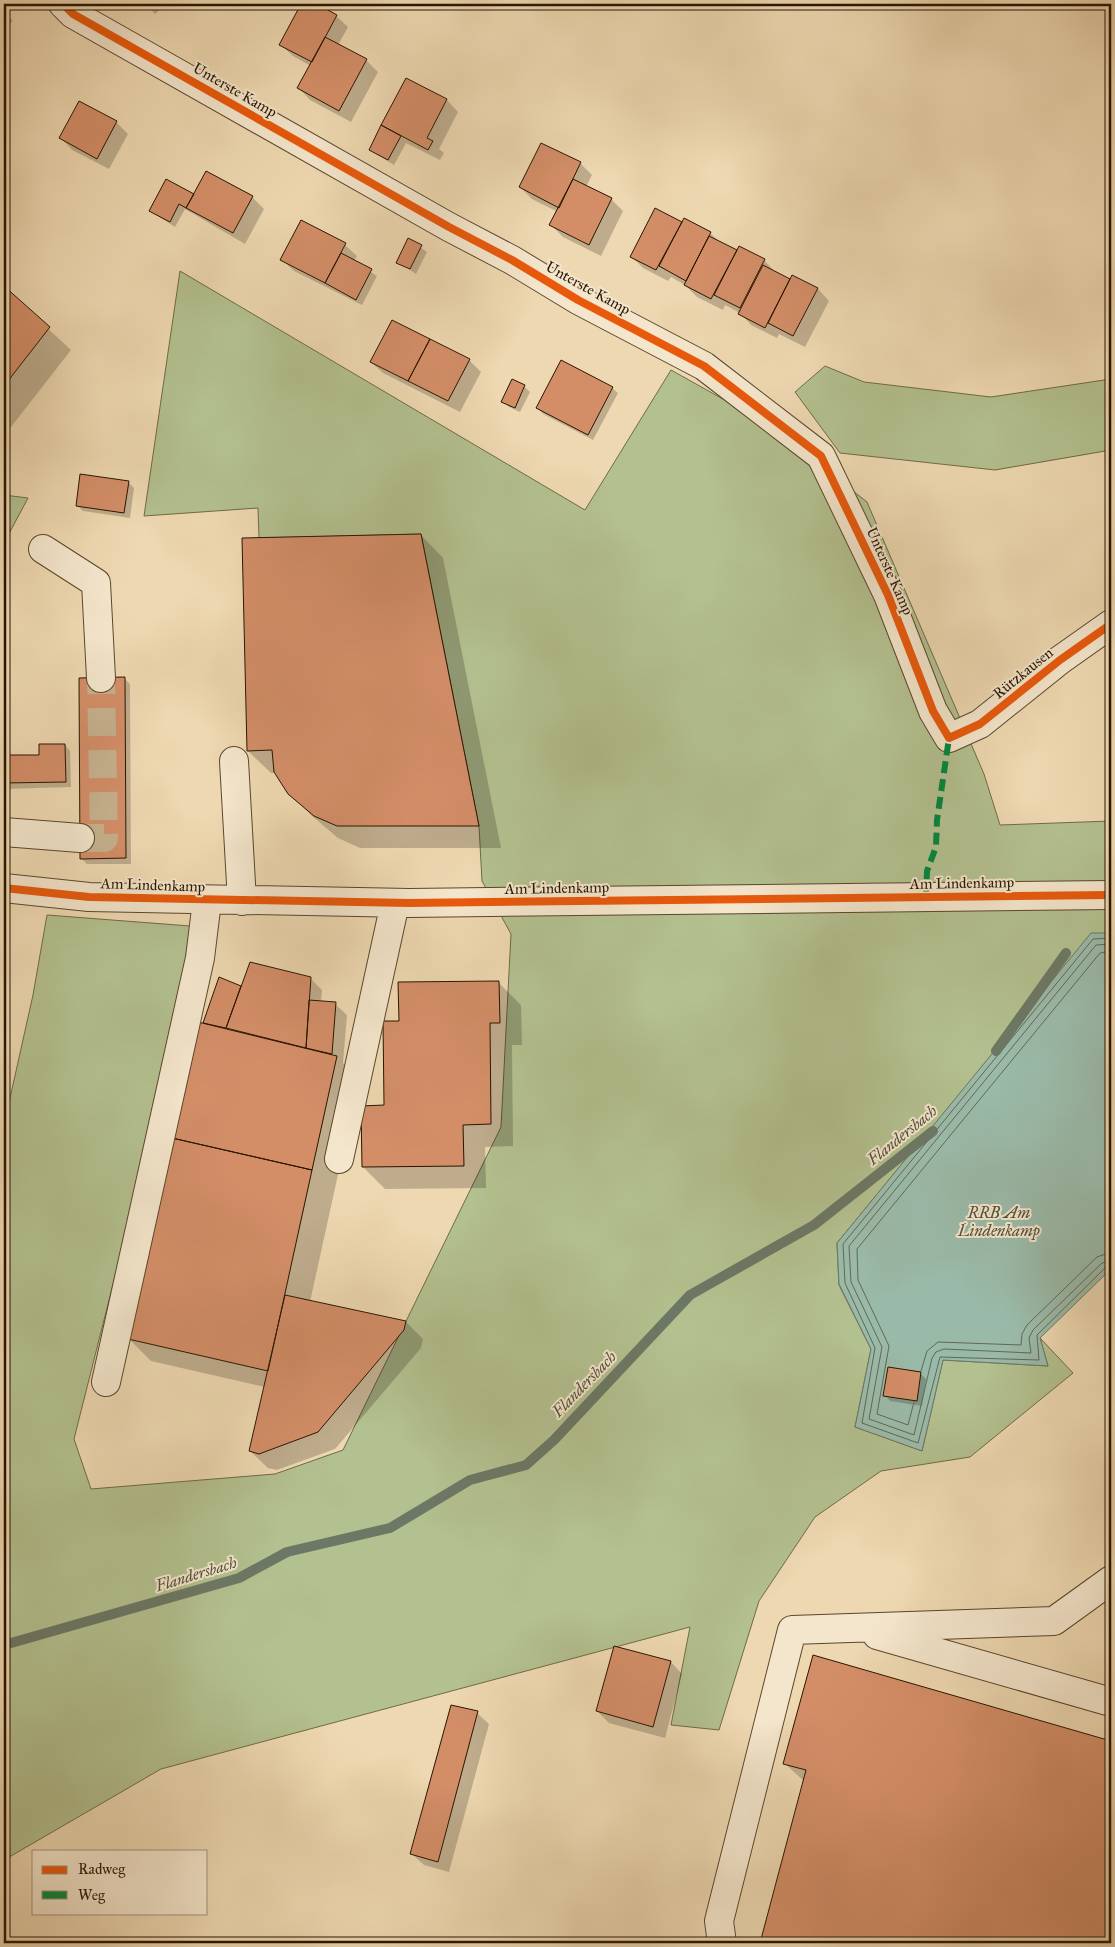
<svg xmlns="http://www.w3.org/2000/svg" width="1115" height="1947" viewBox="0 0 1115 1947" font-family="'IM FELL Great Primer',serif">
<rect width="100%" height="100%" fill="#eed8b1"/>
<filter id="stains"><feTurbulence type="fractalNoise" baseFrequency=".004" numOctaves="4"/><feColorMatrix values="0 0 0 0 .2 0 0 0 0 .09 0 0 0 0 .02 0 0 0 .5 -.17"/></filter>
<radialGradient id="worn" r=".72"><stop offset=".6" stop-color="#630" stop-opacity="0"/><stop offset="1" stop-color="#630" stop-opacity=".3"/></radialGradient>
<path fill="#b3c08f" stroke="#6e6a48" d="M180,271L585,510L671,370L764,422L867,502L984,774L1000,825L1111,821V933L1091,934L837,1243L839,1285L871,1349L855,1427L922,1451L943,1360L1048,1366L1040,1338L1073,1373L970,1457L881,1471L815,1517L759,1601L719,1730L671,1725L690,1627L161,1769L4,1860V1125L33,995L47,915L203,927L74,1439L91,1489L275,1474L343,1450L501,1127L511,934L482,881L479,826L421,534L259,538L258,508L144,516Z
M825,366L864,382L991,397L1111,379V450L995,470L840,453L795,392Z
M4,495L28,498L4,543Z"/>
<path fill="#9abaa9" stroke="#6c7865" d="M1091,933H1111V1269L1040,1338L1048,1366L943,1360L922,1451L855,1427L871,1349L839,1284L837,1243Z"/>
<path fill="#0003" d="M146,4H166L155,14Z
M303,4H314L336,16L348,27L338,45L366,60L378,72L351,122L310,100L299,88L311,66L293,56L281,45Z
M4,11L13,21L4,30Z
M407,79L447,100L458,112L439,149L444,153L440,160L406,143L394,165L370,150Z
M80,103L116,122L128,134L109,169L72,150L61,138Z
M542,144L580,163L592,175L586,187L611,199L623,211L601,256L563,237L551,225L558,212L532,199L520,187Z
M194,196L252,197L264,209L245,244L185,209L175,227L150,211Z
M682,223L710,233L721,243L737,252L739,248L764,260L776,273L791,280L793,277L818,289L829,301L805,347L779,334L777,338L751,325L740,313L725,305L723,310L697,297L685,285L671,277L668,281L643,268L631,256Z
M409,239L427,252L416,274L398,262Z
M345,245L357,256L354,261L377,276L362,305L294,271L282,260Z
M4,288L71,350L4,436Z
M469,360L481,372L460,412L383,373L371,362Z
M524,386L530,392L520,412L509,407L503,401Z
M612,388L618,393L593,440L543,414L538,408Z
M128,482L134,488L130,518L83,511L77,505Z
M421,535L443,558L501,848H360L338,838L312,816L289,793L276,773H271L248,751Z
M125,679L130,684L131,864H87L81,858Z
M65,745L70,751L71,787L4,789V756H40Z
M310,978L322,990L321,1002L335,1004L347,1015L343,1063L359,1079L310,1302L406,1322L423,1339L421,1348L335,1449L277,1470L268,1468L250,1451L265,1387L151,1361L129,1339L208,1025L205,1023L240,987Z
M499,983L521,1005L522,1045H512L513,1146L485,1147L486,1188L385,1189L363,1167L385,1107L400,1022Z
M920,1373L926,1379L922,1406L890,1401L885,1395Z
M813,1657L1111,1742V1943H761L805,1782L784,1763Z
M671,1662L682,1674L665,1738L609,1723L597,1711Z
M477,1713L489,1724L449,1872L424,1865L412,1854Z"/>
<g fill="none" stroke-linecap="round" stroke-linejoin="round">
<path stroke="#616854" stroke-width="1" d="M1111,938L1093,939L843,1244L845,1283L875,1348L862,1423L918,1443L940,1357L1039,1360L1037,1335L1106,1267L1111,1266
M1111,944L1096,945L849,1246L851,1282L882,1347L869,1419L914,1435L932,1358L936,1352L944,1349L1031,1353L1029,1338L1033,1330L1102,1263L1111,1260
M921,1371L927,1351L938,1342L1021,1345L1022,1334L1027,1325L1097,1257L1111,1252
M914,1402L908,1425L877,1414L889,1346L858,1280L857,1249L1100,953L1111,951"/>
<path stroke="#6c7865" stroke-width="10" d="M996,1051L1066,953
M4,1645L239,1578L287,1552L390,1528L470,1480L526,1465L554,1440L690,1295L814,1225L933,1131"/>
</g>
<path fill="#d38e68" stroke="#281500" d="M301,4H317L337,15L312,62L279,45Z
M325,37L367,59L339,111L297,88Z
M406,78L447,99L427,138L433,141L428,150L381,125Z
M79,101L117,121L97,159L59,138Z
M381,125L401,136L388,160L369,150Z
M541,143L581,162L559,208L519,187Z
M206,171L253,196L233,233L186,208Z
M166,179L194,194L186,208L179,204L170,222L149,211Z
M573,179L612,198L589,245L549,225Z
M655,208L682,222L656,270L630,257Z
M684,218L711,232L686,281L659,266Z
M301,220L346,243L325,283L280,260Z
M709,236L737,250L711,299L684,285Z
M408,238L422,245L410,269L396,263Z
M739,246L765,259L740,308L714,295Z
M341,253L372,269L356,300L325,283Z
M763,265L790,279L765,328L738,314Z
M792,275L818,288L793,336L768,323Z
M4,286L50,327L4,386Z
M392,320L430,339L408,381L370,362Z
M430,339L470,359L448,401L408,381Z
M561,360L613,387L588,435L536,408Z
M512,379L525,385L515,408L501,402Z
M80,474L129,481L124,513L76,506Z
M421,534L479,826H337L314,816L288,794L274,772L272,750L247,751L242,538Z
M125,677L126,858L80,859L79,678Z
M39,744H65L66,782L4,783V755H39Z
M250,962L311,977L306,1048L226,1028Z
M219,977L241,986L226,1028L203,1023Z
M499,981L500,1023H490L491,1124L463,1125L464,1166L362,1167L361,1106L384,1105L383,1021H399L398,982Z
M309,1000L336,1002L332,1054L306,1048Z
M198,1022L337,1056L312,1170L172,1138Z
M172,1138L312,1170L268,1371L128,1339Z
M285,1295L406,1321L404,1330L318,1432L259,1454L249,1451Z
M888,1367L921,1372L917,1401L883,1396Z
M614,1646L671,1661L653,1727L596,1711Z
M813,1655L1111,1741V1943H760L806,1770L783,1764Z
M451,1705L478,1711L438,1862L410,1854Z"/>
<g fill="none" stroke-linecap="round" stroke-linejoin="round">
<path stroke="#c6b18e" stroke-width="28" stroke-dasharray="28 14" stroke-linecap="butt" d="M80,838H104L101,678"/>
<g stroke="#5a462c" stroke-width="30">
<path id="minor" d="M63,4L73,14L449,227L512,260L578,300L704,366L821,456L888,595L933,711L949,738L980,724L1060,660L1111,624
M43,549L96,583L101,678
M234,761L242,901
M4,832L80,838
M4,888L89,897L409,903L1111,895
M339,1159L395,903
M106,1382L200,958L207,901
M877,1635L1111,1702
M722,1943L719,1921L792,1630L1054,1621L1111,1580"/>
</g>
<use href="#minor" stroke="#f4e6cc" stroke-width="28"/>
<path stroke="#00873e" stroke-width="6" stroke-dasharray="12 6" stroke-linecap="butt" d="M926,897L927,871L936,847L937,820L949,738"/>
<g stroke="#f4e6cc" stroke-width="11">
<path id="cycleway" d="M63,4L73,14L449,227L512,260L578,300L704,366L821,456L888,595L933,711L949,738L980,724L1060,660L1111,624
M4,888L89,897L409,903L1111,895"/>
</g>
<use href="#cycleway" stroke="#e8590c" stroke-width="8"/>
</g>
<g text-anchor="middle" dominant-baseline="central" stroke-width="4" stroke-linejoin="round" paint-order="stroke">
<g font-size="15" fill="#281500" stroke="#f4e6cc">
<text transform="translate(235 90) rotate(30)">Unterste Kamp</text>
<text transform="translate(588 288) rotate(29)">Unterste Kamp</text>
<text transform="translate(890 571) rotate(66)">Unterste Kamp</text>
<text transform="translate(1023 673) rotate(-39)">Rützkausen</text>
<text transform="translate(962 883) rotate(-1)">Am Lindenkamp</text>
<text transform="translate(153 885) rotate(2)">Am Lindenkamp</text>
<text transform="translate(557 888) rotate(-1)">Am Lindenkamp</text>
</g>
<g font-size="16" font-style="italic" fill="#504f3b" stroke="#f4e6cc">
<text transform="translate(902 1135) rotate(-39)">Flandersbach</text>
<text x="999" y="1212">RRB Am<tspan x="999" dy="18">Lindenkamp</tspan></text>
<text transform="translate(584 1384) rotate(-46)">Flandersbach</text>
<text transform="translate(196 1574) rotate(-17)">Flandersbach</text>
</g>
</g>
<rect width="1115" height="1947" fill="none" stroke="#eed8b1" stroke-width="20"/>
<rect x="5" y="5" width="1105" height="1937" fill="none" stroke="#281500" stroke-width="2.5"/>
<rect x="10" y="10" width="1095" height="1927" fill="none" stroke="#281500"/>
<rect x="32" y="1850" width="175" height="65" fill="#f4e6cc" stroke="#a2927a"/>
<rect x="42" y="1866" width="25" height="8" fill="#e8590c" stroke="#a2927a"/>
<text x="78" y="1874" font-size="15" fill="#281500">Radweg</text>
<rect x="42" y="1891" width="25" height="8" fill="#00873e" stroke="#a2927a"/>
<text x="78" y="1900" font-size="15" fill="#281500">Weg</text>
<rect width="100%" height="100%" filter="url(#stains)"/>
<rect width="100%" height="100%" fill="url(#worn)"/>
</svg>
